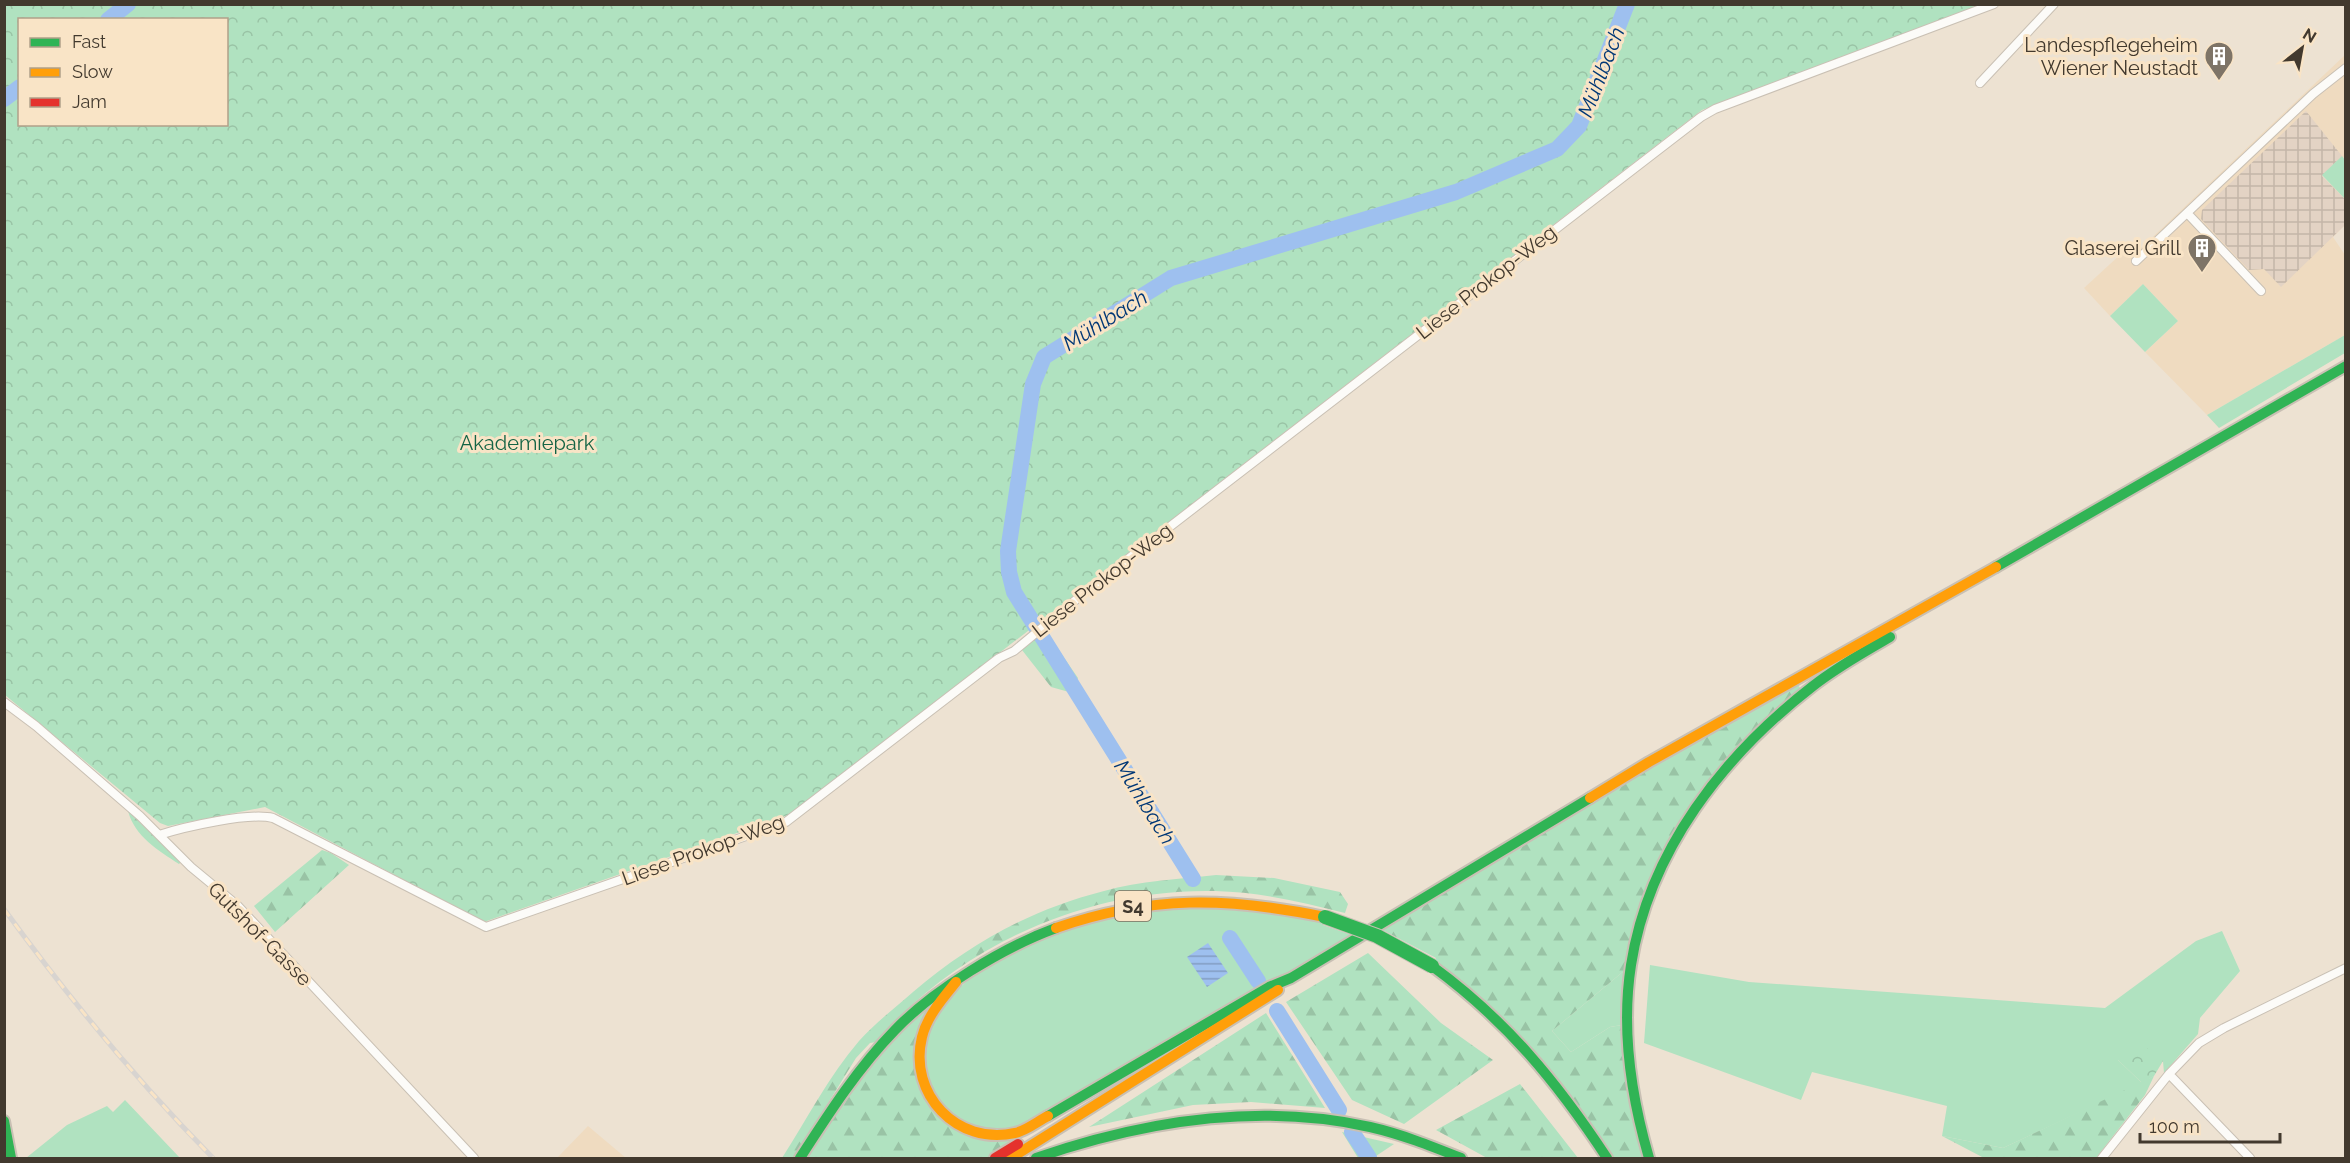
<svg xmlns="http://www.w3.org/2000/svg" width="2350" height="1163" viewBox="0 0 2350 1163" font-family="Raleway,sans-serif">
<defs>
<pattern id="industrial-grid" width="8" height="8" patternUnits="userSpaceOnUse" patternTransform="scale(1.5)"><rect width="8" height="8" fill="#e3d3c4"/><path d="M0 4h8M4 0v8" fill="none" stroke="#c4b6a9"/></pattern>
<pattern id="forest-firs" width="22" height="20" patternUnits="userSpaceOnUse" patternTransform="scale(1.5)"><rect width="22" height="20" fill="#b0e2c0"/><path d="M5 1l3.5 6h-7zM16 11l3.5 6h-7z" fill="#99c3a5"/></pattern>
<pattern id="park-crowns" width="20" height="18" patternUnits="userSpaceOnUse" patternTransform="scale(1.5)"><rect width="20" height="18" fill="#b0e2c0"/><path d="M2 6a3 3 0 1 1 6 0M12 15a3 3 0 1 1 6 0" fill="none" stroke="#99c3a5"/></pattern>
<pattern id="water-rules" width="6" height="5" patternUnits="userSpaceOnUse" patternTransform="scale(1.5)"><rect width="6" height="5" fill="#9ec0ef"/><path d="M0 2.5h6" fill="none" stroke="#829dc2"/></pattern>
</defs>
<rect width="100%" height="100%" fill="#ede2d2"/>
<path fill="#efdbc0" d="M2345,55V160L2343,157L2322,176L2345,199V225L2333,237L2345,255V335L2207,415L2145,352L2178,321L2143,284L2110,316L2084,288L2122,253L2139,250Z
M588,1126L626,1158H557Z"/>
<path fill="url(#industrial-grid)" d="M2306,111L2342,156L2322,176L2345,199V225L2281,287L2264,269L2249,270L2201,219L2202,210Z"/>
<path fill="#b0e2c0" d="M2342,156L2345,160V199L2322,175Z
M2143,284L2178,321L2145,352L2110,316Z
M2345,335V353L2219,428L2207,415Z
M1167,902L1325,917L1323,925L1357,937L1008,1136L948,1120L921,1071L933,1013L991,958L1034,936Z
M2222,931L2240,971L2200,1018L2198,1034L2164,1073L2163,1061L2118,1060L2142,1083L2003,1148L1942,1136L1947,1106L1812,1072L1801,1100L1644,1043L1650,965L1749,982L2105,1008L2196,941Z
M1631,965L1628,1024L1610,1027L1571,1052L1552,1031Z
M125,1100L180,1158H26L67,1125L107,1106L113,1112Z
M1342,1132L1394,1144L1376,1156L1377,1158H1358Z"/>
<path fill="url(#forest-firs)" d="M1045,630L1078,678L1075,687L1069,692L1051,687L1022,650Z
M1794,680L1804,693L1747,745L1666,859L1631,965L1552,1031L1571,1052L1610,1027L1628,1024L1649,1158H1607L1538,1061L1432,966L1436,958L1375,926Z
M128,811L181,862L179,864C158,850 135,837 128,811Z
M322,850L331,853L349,865L275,932L254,906Z
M1216,875L1274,878L1340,892L1348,904L1345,913C1303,902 1259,892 1215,891C1088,888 959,945 876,1042L870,1043L856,1058L794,1158H782C807,1119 829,1076 859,1041C875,1023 895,1008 913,992C971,943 1030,910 1104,891C1140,881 1179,879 1216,875Z
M1368,953L1441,1023L1493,1060L1404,1124L1352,1100L1286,1002Z
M956,982L925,1029L923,1081L956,1125L1018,1133L995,1158H800L894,1031Z
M1266,1013L1325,1108L1251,1102L1193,1105L1089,1127Z
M2154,1076L2145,1095L2096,1158H1984L1942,1136L2003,1148Z
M1520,1084L1578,1158H1487L1436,1130Z"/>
<path fill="url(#park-crowns)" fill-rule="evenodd" d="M4,5H1981L1702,110L791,814L484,922L265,807L168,826L160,823L5,695ZM20,20H226V124H20Z
M2137,1040L2163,1061L2154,1076L2142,1083L2118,1060Z"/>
<path fill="url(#water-rules)" d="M1208,943L1228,973L1207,987L1187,957Z"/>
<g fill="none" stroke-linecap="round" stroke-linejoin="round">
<path stroke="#9ec0ef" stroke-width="16" d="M108,20L128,4
M4,99L20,87
M1193,879L1014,592L1009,572L1008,551L1033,384L1044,357L1171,278L1456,192L1557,149L1579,126L1627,4
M1230,938L1258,981
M1277,1011L1339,1110
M1352,1132L1369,1158"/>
<g stroke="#c9c0b4" stroke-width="10">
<path id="street" d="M1980,83L2054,4
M2188,214L2261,291
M2136,261L2313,94L2346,68
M4,702L36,726L140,816L191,867L237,905L474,1158
M159,835C184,827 249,812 273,818L486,927L786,822L999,658L1014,651L1089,589L1701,117L1715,109L1994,4
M2169,1074L2250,1158
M2102,1158L2169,1074L2199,1043L2224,1028L2346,968"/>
</g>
<g stroke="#c9c0b4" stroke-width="14">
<path id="fast" d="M1996,567L2346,366
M1432,966C1506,1020 1557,1082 1607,1158
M1048,1116L1269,987L1291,978L1590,798
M4,1121L11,1158
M800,1158C829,1113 858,1068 895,1030C933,990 1004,947 1056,928
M1036,1158C1143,1121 1257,1102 1370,1127C1401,1134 1431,1146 1461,1158
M1649,1158C1631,1096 1621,1029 1631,965C1649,850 1724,755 1813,686C1837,667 1864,652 1890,637"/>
</g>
<g stroke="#c9c0b4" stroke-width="14">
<path id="slow" d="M1590,798L1649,762L1996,567
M1056,928C1151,895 1227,897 1325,917
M956,982C943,998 927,1016 922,1037C908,1094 957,1146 1015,1133C1026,1131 1038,1121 1048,1116
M1011,1158L1278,990"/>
</g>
<g stroke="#c9c0b4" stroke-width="14">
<path id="jam" d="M995,1158L1018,1144"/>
</g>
<use href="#street" stroke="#fcfbf8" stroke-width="8"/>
<use href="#fast" stroke="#30b455" stroke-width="10"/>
<use href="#slow" stroke="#ff9f0a" stroke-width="10"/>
<use href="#jam" stroke="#e5322d" stroke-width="10"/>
<g stroke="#d8d4d0" stroke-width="5">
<path id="rail" d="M4,909C68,997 137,1081 213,1158"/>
</g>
<use href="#rail" stroke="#f9e4c6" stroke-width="3" stroke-dasharray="9" stroke-linecap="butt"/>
<g stroke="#c9c0b4" stroke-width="16" stroke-linecap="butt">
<path id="fast-bridge" d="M1325,917L1377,936L1432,966"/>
</g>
<use href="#fast-bridge" stroke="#30b455" stroke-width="14"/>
</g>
<defs>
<g id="building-pin" transform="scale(1.5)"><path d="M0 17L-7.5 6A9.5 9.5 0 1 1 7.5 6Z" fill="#7e7467" stroke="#f9e4c6"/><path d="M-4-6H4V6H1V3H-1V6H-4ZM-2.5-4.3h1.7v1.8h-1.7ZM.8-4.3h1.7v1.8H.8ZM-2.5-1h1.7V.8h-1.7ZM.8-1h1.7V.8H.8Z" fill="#fff"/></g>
</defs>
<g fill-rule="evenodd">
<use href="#building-pin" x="2219" y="56"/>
<use href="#building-pin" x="2202" y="248"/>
</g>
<g text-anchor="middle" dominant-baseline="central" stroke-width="6" stroke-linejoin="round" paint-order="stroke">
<rect fill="#f9e4c6" stroke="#796c5c" stroke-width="1.5" x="1115" y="891" width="36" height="30" rx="4.5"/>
<g font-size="18" font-weight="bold" fill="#42392e">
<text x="1133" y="906">S4</text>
</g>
<g font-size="20" fill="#42392e" stroke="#f9e4c6" text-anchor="end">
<text x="2198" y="45">Landespflegeheim<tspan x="2198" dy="23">Wiener Neustadt</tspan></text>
<text x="2181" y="248">Glaserei Grill</text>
</g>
<g font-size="20" fill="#42392e" stroke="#f9e4c6">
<text transform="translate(1486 282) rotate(-38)">Liese Prokop-Weg</text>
<text transform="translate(1102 580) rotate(-38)">Liese Prokop-Weg</text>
<text transform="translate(703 850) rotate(-20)">Liese Prokop-Weg</text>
<text transform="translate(260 934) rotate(45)">Gutshof-Gasse</text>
</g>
<g font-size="20" fill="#146445" stroke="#f9e4c6">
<text x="527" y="443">Akademiepark</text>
</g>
<g font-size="21" font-style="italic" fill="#003776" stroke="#f9e4c6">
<text transform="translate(1601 72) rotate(-69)">Mühlbach</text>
<text transform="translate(1105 320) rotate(-32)">Mühlbach</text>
<text transform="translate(1145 802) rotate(58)">Mühlbach</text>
</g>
</g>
<rect width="2350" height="1163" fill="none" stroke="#42392e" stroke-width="12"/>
<rect x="18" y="18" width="210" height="108" fill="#f9e4c6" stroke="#b0a089" stroke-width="1.5"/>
<rect x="30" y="38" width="30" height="9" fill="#30b455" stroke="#b0a089" stroke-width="1.5"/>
<text x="72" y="48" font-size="18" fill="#42392e">Fast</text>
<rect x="30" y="68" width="30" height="9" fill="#ff9f0a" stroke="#b0a089" stroke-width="1.5"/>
<text x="72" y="78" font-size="18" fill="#42392e">Slow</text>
<rect x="30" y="98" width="30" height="9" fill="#e5322d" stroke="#b0a089" stroke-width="1.5"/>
<text x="72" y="108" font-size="18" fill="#42392e">Jam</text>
<g transform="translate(2302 48) rotate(31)" stroke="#f9e4c6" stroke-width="4.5" paint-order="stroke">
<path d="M0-4.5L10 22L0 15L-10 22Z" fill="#42392e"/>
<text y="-9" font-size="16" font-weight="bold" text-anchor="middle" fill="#42392e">N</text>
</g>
<path d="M2140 1133v9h140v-9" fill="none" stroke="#42392e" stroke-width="3"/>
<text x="2149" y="1133" font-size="18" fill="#42392e" stroke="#f9e4c6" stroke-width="4.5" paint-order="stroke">100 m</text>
</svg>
